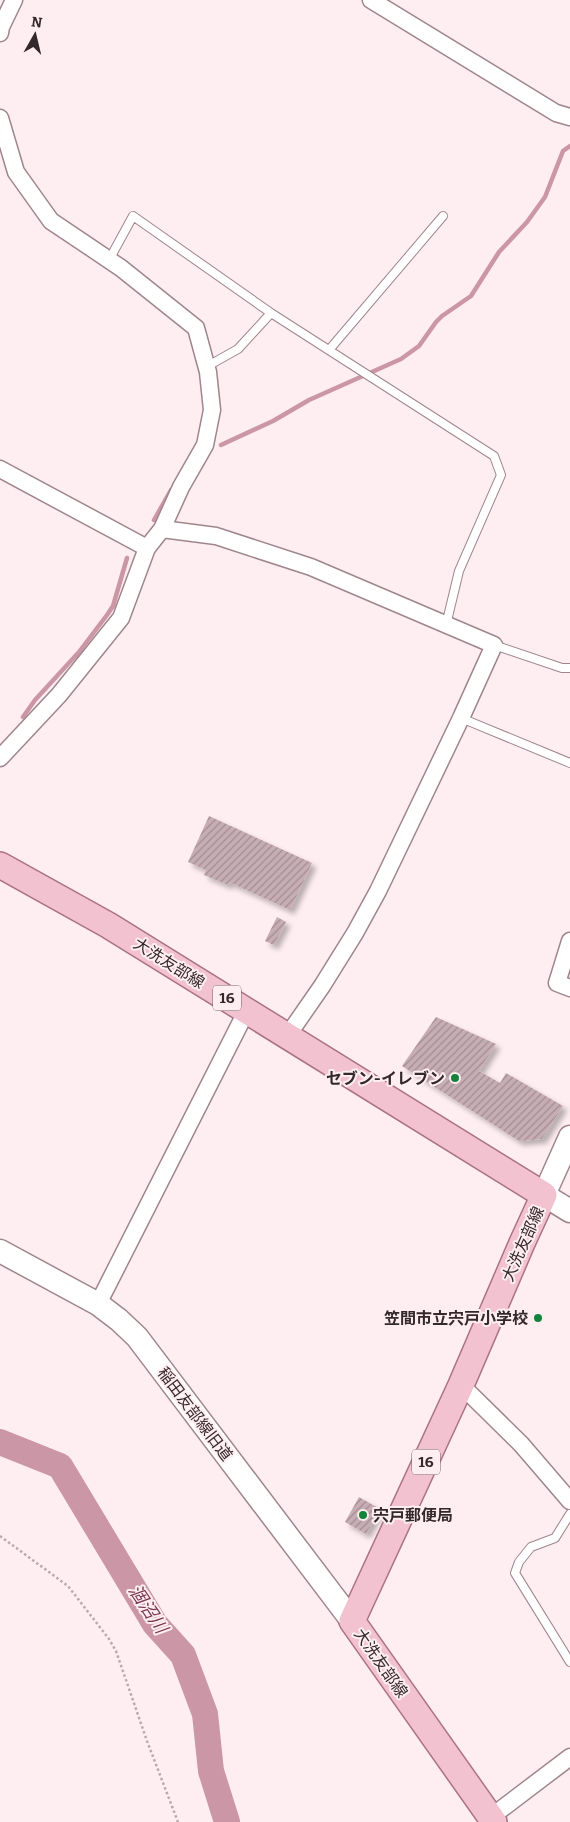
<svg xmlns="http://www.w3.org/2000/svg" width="570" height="1822" viewBox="0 0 570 1822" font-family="Bitter,'Noto Sans JP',serif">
<defs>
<pattern id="building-hatch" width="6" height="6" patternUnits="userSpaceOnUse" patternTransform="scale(1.25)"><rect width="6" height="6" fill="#c7adb4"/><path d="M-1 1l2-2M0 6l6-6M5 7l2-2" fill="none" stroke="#a28d93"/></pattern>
<filter id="shadow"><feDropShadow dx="4.5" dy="4.5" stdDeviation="2.5" flood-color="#0004"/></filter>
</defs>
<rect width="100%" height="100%" fill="#feedf1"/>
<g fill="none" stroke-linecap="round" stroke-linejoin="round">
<path stroke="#cb96a6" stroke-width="4.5" d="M221,445L273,421L309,400L401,359L419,346L436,322L442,316L471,296L499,252L527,222L545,197L563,151L570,146
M154,520L171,490
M23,717L35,700L79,652L107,615L113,606L127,558"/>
<path stroke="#cb96a6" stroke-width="26" d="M0,1442L60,1466L155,1624L183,1655L205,1714L211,1771L227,1822"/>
</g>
<path fill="url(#building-hatch)" filter="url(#shadow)" d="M209,816L312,863L290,910L229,882L228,885L204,875L206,870L188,862Z
M277,917L286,922L274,945L265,941Z
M436,1017L496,1044L479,1071L500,1083L506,1073L563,1106L542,1139L519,1141L402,1066Z
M359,1497L380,1509L366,1534L345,1522Z"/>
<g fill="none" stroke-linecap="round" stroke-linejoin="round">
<g stroke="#9f868d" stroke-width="10">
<path id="lane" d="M109,260L133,216L271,313
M329,350L443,216
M206,367L238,349L271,313L494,456L501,475L459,571L446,625
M494,645L562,668H570
M461,718L570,763
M570,1514L555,1538L531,1547L519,1562L515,1573L570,1662"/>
</g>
<g stroke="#9f868d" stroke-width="19">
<path id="street" d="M371,0L556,113L570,117
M0,33L1,27L14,0
M0,118L16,172L51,221L121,268L196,328L208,372L212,410L205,445L181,487L162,529
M0,469L147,548L121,618L59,695L0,758
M147,548L162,529L216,536L311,567L494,645L461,718L378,891L355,933L322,986L288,1035
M570,941L557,983L570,988
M98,1304L247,1010
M461,1385L521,1444L570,1501
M491,1817L570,1757"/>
</g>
<g stroke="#9f868d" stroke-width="25">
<path id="secondary" d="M570,1137L544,1195L570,1211
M0,1251L98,1304L119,1320L137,1337L352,1621"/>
</g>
<g stroke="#aa7283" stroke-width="28">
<path id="primary" d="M0,865L108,925L544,1195L522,1243L461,1385L352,1621L494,1822"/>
</g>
<path stroke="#b9aaae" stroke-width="2.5" stroke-dasharray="2.5 2.5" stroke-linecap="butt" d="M0,1536L68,1586L109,1639L116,1651L147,1741L178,1822"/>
<use href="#lane" stroke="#fff" stroke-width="8"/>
<use href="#street" stroke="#fff" stroke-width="16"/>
<use href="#secondary" stroke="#fff" stroke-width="22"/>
<use href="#primary" stroke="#f2c2d1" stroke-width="25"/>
</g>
<g fill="#12833a" stroke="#feedf1" stroke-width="2">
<circle cx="455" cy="1078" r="5"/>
<circle cx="538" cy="1318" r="5"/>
<circle cx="363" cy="1515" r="5"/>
</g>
<g text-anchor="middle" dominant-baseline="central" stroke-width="4" stroke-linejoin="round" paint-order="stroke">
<g fill="#feedf1" stroke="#706366" stroke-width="1">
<rect x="213" y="985.5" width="28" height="25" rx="4"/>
<rect x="412" y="1449.5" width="28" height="25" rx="4"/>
</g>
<g font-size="15" font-weight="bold" fill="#33282b">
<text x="227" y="998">16</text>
<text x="426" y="1462">16</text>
</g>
<g font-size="16" fill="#33282b" stroke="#feedf1">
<text transform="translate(169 963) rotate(32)">大洗友部線</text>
<text transform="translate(523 1244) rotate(-66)">大洗友部線</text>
<text transform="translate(195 1414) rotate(53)">稲田友部線旧道</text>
<text transform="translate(381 1663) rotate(55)">大洗友部線</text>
</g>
<g font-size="16" font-weight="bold" fill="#33282b" stroke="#feedf1" text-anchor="end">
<text x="445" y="1078">セブン-イレブン</text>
<text x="528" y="1318">笠間市立宍戸小学校</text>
<text x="373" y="1515" text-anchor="start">宍戸郵便局</text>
</g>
<g font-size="18" font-style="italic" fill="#7a374f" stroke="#feedf1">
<text transform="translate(148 1609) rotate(56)">涸沼川</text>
</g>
</g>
<g transform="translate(35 35) rotate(8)" stroke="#feedf1" stroke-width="4" paint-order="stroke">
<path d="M0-4L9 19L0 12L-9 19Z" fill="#33282b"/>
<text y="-8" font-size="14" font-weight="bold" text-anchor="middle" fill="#33282b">N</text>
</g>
</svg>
